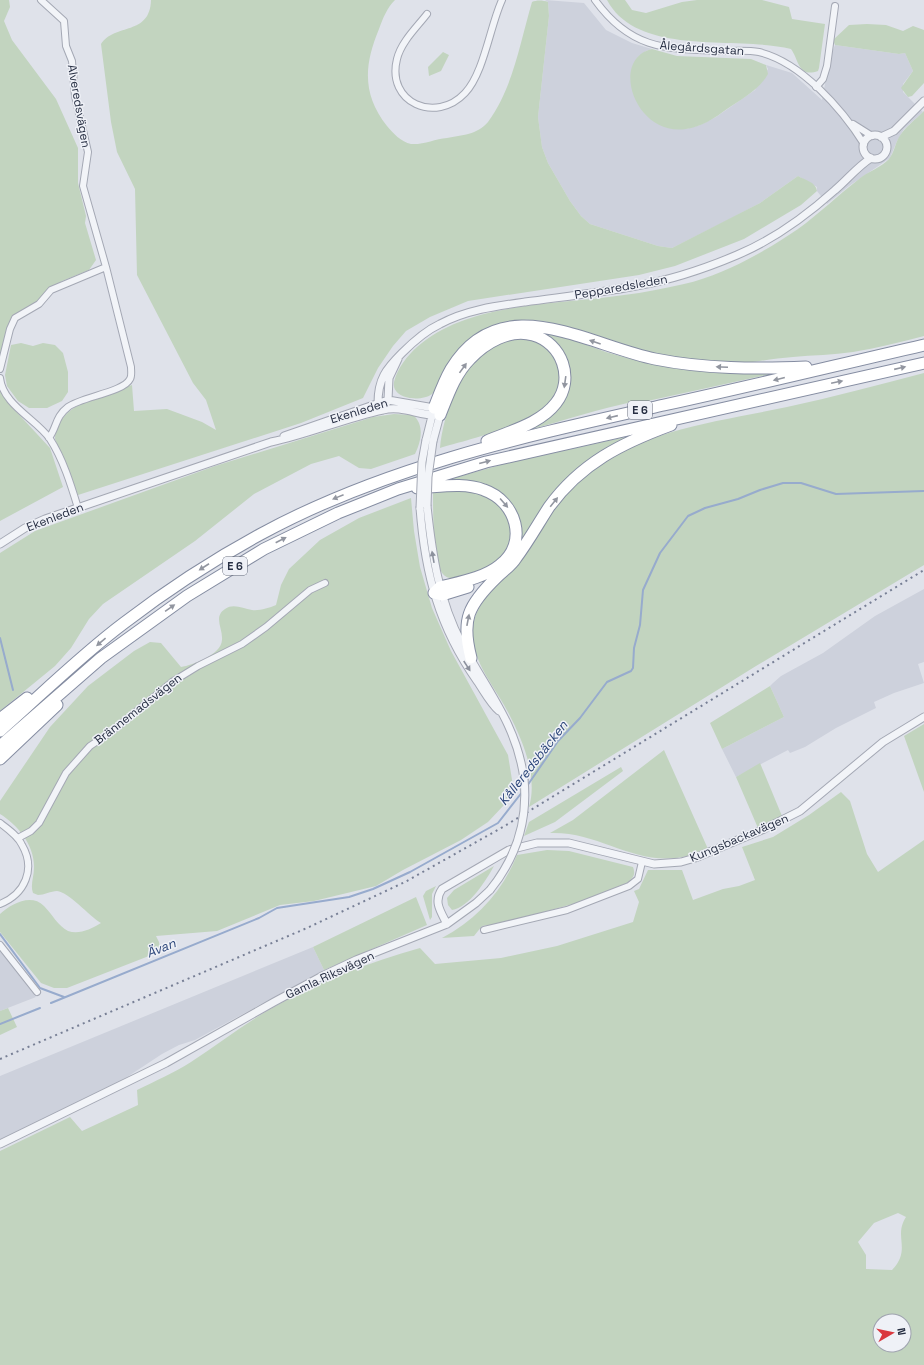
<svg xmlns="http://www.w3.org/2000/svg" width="924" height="1365" viewBox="0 0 924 1365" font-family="'Space Grotesk',sans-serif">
<rect width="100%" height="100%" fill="#dfe2ea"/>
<path fill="#cdd1dc" d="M545,0L584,3L606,30L632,43L652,49L646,51L637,58L632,72L631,83L673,129H686L700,125L716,117L755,90L768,69L766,65L792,73L822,100L830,57L835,45L899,54L905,53L913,71L903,84V92L923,112L904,129L897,141L890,158L849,186L827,204L817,191V187L798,176L760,203L728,220L672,248L658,246L590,224L581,216L570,201L548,163L542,147L538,117L549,16L548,2Z
M924,589V662L918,664L924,683L894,693L874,702L876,708L836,728L805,747L790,753L788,750L736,777L722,749L784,717L770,686L773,683L781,676L823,653L875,616Z
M313,947L324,970L195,1040L179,1045L162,1054L118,1083L0,1141V1076Z
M0,951L36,997L0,1011Z"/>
<path fill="#c2d4bf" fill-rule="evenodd" d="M0,0H9L10,7L4,21L12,40L56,99L78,148V183L86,216L85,223L96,260L89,270L62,281L46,291L37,304L15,315L3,342L0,357Z
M151,0H395C387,8 383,18 379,29C364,65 362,94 387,126C393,133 401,142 411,144C423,145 435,139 447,138C462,135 477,135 488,122C513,88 520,43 532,2C536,0 543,0 548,2L549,16L538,117L542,147L548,163L570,201L581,216L590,224L658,246L672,248L760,203L798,176C805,180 816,182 817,191L801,205L744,239L675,266L639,275L468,301L430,317L406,331L393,346L378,368L363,398L301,423L78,495L55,439C57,403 103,396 132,385L134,411L167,409L202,422L216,430L206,400L193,383L137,275L135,189L117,152L111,122L101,44C115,23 150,36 151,0Z
M607,0H625L632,10L646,13L682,2L697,0H762L789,7L792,19L825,24L819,68L818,71C798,78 799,60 791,49C737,35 638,58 607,0Z
M867,24L886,25L903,31L913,26L924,30V83L912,96L908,97L901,88L913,71L905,53L899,54L835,45L833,40L849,25Z
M652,49L677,56L751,59L766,65L768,74C759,90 742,99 727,109C715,118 701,127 686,129C635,137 609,59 652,49Z
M443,52L449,55L441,71L429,76L428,67Z
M924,111V336C901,342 877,348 853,352C833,355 813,355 793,357C777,358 761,361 745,363C727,364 708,362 690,360C662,358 634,350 608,342C576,332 542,313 508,322C484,329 459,346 446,368C441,376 439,388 432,394C422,402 391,400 394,382C397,369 407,356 417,347C468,301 559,305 624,295C644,293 664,288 684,284C724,275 764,252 798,229C819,214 838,195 859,179C867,172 882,167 889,159C894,153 895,144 899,137C905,127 915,120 924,111Z
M531,329C540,330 550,331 558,334C577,340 594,349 613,354C668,371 723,374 780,372L643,402L636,401C599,409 565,420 529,430C537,424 547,420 555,413C576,394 576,358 553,340C547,335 538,332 531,329Z
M522,339C540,341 550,348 559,363C561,367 560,374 560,378C561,420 472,438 440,448C443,414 462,361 495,345C504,341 513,340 522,339Z
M21,343L33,346L43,343L55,345L63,353L68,372V392L62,401L47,408H29L18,401L7,386L5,375L11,345Z
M924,373V565L756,666L529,807C538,777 523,741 509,714C496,688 476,668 473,638C470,602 500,586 520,562C529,551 534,538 542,527C554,509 568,490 585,476C640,429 718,422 787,407C833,397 878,385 924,373Z
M0,387L11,406L50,448L63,487L0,521Z
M394,414L413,415C425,425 421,442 415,454L371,469L359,468L339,456L311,464L254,494L195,541L103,604L89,619L71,648L55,666L0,711V553L35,531L215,466L373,417Z
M639,434L585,463L516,552L520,523L517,512L510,501L499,492L436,483L504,464Z
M457,490C466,491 475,491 484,494C512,506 519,540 498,561C489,570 476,573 465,576C456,579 446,581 441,571C433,556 433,511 433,493Z
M411,498L414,531L420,567L432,608L451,651L508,755L513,786L504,805L488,822L461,840L403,870L376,886L314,901L280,905L217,931L156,936L159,942L160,948L154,954L67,988H54L41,983L0,932V914C11,904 31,893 44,906C52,914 58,926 68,931C79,935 91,929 101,923C89,916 69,892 57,891C51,891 44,895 38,895L33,893C30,885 34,877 34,868C35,846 18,825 0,814V801L50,727L88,686L134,651L150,642L161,643L181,667C193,665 221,655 222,640C223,628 213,617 225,609C234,603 243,609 252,610C259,611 269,608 276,605L281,585L289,569L320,540L359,518Z
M770,686L784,717L722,749L710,723Z
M924,724V792L904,736Z
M664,750L708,849C643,878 608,831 550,833L573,820Z
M760,763L782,816L758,828L736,777Z
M621,767L623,771L555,822L524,836L529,822Z
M841,792L850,801L867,854L878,872L924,840V1365H0V1151L70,1117L82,1131L138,1105L137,1090C155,1081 174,1073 191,1062C219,1044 245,1023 274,1007C320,981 370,962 420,948L435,964L501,958L557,946L633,922L639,902L634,891L639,889L648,870H682L693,900L723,889L739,886L755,880L742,847L773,837L809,815ZM898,1213L906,1217C893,1237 912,1249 892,1270L866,1269V1255L858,1242L874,1223ZM880,1321H904V1345H880Z
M547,850L569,851L633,867C636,875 633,878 627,883L576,903L504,923L482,926L474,936L442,938C477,919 502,892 517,855Z
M494,866C487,879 469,908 452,910L448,905L447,898L454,890Z
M436,886L432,894V917L430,920L423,896L426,891Z
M416,897L427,925L324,970L313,947Z
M8,1008L17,1027L0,1035V1011Z"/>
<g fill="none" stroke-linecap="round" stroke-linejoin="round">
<path stroke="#97abcd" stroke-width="2" d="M0,638L13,690
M527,786L558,741L580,718L607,682L631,671L633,668L634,648L640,625L643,590L660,553L688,516L705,508L738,499L760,490L783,483H801L836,494L924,491
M0,934L40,988L64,997
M51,1003L259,918L277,908L349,897L373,889L410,872L498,823L523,791
M0,1024L40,1008"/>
<g stroke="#a4a8b4" stroke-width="8">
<path id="minor" d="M41,0L64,21L66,46L72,61L75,96L88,152L83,186L106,267L131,367C131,371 132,376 130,379C124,392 81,397 68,407C55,417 57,427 49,438
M595,0C631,50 666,49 723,51C734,51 748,50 759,52C801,62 842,109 864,144
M427,14C417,27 401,42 397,59C386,103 436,124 465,93C484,73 490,26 502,0
M816,87L823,79L827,66L835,6
M853,124L872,136
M0,369L10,329L15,318L39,304L51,290L106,267
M0,378C3,405 36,419 50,439C63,459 71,485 78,508
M0,823C8,829 18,836 22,845C36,869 25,894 0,904
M18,838L31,831L39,823L66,773L90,746L111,732L172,682L198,666L242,644L266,627L310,590L325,583
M484,930L567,910L629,886L638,879L642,862
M0,945L37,992"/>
</g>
<g stroke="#a4a8b4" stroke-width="9">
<path id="tertiary" d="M863 147a12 12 0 1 1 24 0a12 12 0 1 1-24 0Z
M881,137L894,131L924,101
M386,404L388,400L389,378L398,359
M384,409L378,403C378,379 386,369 402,353C413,342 425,331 440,324C466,310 496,306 525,302C561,297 599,293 636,286C671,280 704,269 737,255C773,240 806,216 835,190C847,180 857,167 871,158
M284,436L388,400L434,408L436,410
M426,440L433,412
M433,441L440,415
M427,506C432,554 439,601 462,644C487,690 517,725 524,779
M420,508C425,574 439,627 477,681C484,691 490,703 499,711
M0,544L25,528L45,519L271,442C309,434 345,418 383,410C403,405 421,417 440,415
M447,924C441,912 433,902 442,889L509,850L537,843H569L654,864L681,862L695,858L764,829L800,811L883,742L924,717
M0,1144L166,1063L274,1002L324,975L356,960L447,924L476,903L490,890"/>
</g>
<g stroke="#858da2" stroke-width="13">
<path id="motorway" d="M434,408C439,395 444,381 451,369C501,287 587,345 655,359C705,369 756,369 806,367
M440,415C448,395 455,374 470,359C485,343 510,328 533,335C562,343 575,379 556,403C540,424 510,431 487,441
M417,488C439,487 464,482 484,490C516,501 529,543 500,565C484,578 460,582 440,587L434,593
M434,593L442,595L468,587
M471,658C461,620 468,605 497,577C503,571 511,566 516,558C528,542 538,524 549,507C581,463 622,443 671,425
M0,719L27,698
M0,731C41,695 80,656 124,623C167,590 213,560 261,534C386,466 526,436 664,405C751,386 837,365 924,345
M0,746L101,658L187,596L264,549L338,513L398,489L486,462L924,363
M0,759L57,705"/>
</g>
<use href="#minor" stroke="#f2f4f8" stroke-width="6"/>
<use href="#tertiary" stroke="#f2f4f8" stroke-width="7"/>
<use href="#motorway" stroke="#fff" stroke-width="11"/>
<path stroke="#777f95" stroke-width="2" stroke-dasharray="2 4" stroke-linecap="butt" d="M0,1059L307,928L405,882L503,827L924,570"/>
<g stroke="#a4a8b4" stroke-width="9" stroke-linecap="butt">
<path id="tertiary-bridge" d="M427,506L428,477L433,441
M420,508L422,462L426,440
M490,890C516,858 528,820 524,779"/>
</g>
<use href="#tertiary-bridge" stroke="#f2f4f8" stroke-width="7"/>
</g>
<defs><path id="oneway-solid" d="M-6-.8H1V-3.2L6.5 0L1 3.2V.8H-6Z"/></defs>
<g fill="#9296a0">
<use href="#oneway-solid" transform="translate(595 342) rotate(-161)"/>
<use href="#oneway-solid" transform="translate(722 367) rotate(-177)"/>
<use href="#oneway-solid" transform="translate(463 368) rotate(-54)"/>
<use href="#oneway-solid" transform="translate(900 368) rotate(-13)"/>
<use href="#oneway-solid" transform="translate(779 379) rotate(166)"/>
<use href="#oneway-solid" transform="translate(565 382) rotate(98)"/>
<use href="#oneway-solid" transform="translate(837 382) rotate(-12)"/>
<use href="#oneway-solid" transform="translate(612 417) rotate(167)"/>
<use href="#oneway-solid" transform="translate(485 462) rotate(-15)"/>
<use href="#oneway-solid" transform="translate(338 497) rotate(158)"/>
<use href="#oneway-solid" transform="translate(554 502) rotate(-51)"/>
<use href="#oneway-solid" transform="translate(504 503) rotate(49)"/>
<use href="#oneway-solid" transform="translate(281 540) rotate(-27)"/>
<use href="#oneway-solid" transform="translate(204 567) rotate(147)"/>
<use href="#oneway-solid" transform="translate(170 608) rotate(-35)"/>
<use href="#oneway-solid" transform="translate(468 620) rotate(-79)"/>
<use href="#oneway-solid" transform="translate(101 642) rotate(140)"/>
</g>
<g fill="#8c919d">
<use href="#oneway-solid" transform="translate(433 557) rotate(-100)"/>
<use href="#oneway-solid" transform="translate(467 666) rotate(57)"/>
</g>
<g text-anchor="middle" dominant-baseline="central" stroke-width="3" stroke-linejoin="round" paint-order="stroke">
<g fill="#eff1f7" stroke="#626878" stroke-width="1">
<rect x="628" y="401" width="24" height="18" rx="3"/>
<rect x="223" y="557" width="24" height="18" rx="3"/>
</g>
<g font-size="11" font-weight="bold" fill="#262e42">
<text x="640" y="410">E 6</text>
<text x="235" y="566">E 6</text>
</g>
<g font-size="12" fill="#262e42" stroke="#eff1f7">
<text transform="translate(702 48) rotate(4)">Ålegårdsgatan</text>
<text transform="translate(79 106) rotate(80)">Alveredsvägen</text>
<text transform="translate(621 287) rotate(-10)">Pepparedsleden</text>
<text transform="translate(359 411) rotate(-17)">Ekenleden</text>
<text transform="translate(55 517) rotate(-21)">Ekenleden</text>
<text transform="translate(138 709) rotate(-38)">Brännemadsvägen</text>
<text transform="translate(739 838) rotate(-23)">Kungsbackavägen</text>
<text transform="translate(330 975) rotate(-25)">Gamla Riksvägen</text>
</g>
<g font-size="13" font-style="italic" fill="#2d477a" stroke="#eff1f7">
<text transform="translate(533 763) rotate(-52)">Kålleredsbäcken</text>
<text transform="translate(161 948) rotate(-22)">Ävan</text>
</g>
</g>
<g transform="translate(892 1333) rotate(81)"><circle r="19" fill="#eff1f7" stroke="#9fa3af"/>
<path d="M0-3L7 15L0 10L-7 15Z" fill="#da383f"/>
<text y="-6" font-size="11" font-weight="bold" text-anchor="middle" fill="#262e42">N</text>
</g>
</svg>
